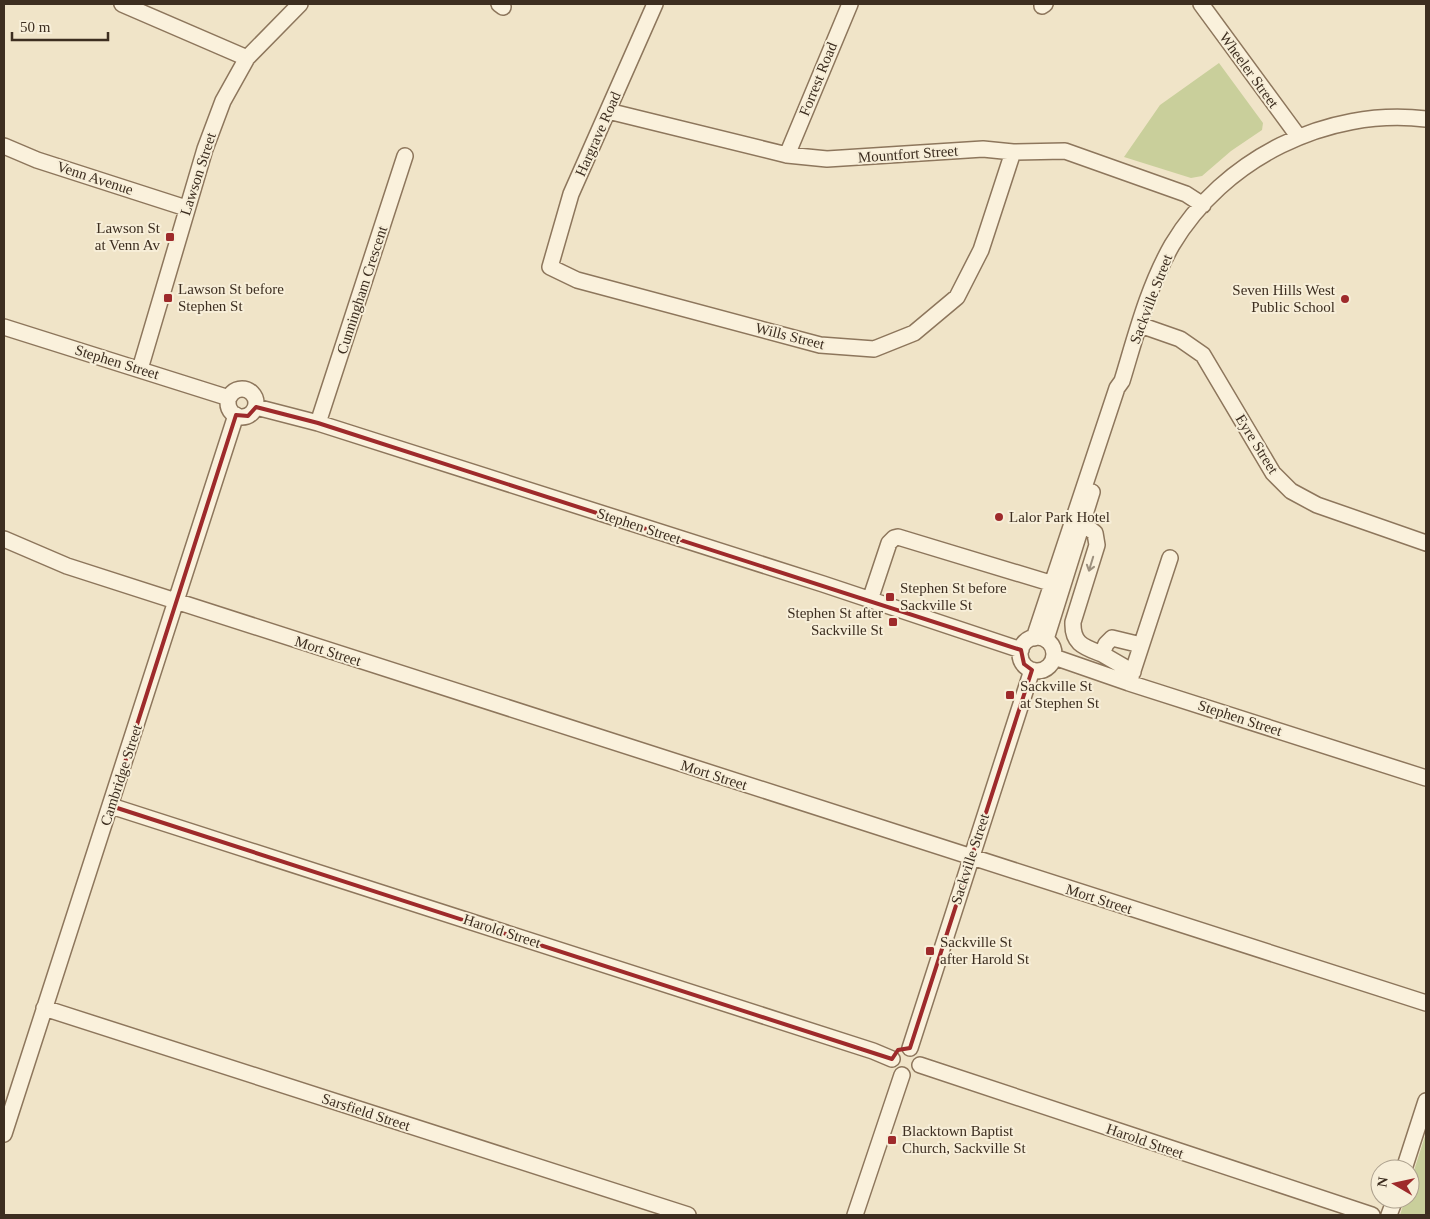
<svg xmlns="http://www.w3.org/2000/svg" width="1430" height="1219" viewBox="0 0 1430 1219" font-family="'Times New Roman',serif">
<rect width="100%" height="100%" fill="#f0e4c8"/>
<path fill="#c9cf9b" d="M1219,63L1263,123L1262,130L1231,151L1202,176L1191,178L1124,157L1160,105Z
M1426,1133V1215H1400L1405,1199H1410V1183Z"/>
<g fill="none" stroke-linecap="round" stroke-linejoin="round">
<g stroke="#8d765c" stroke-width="18">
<path id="minor" d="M122,4L247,58
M499,4L503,7
M655,4L571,194L550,267L577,280L820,345L874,349L914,333L957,297L981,250L1013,152
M1201,4L1298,136
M1042,6L1045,4
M608,111L787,155L827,159L983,149L1013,152L1065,151L1186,194L1203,205
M4,146L37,160L186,208
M787,155L850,4
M1140,325L1180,339L1203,355L1273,473L1291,491L1317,505L1426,543
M4,327L229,398
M140,369L205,149L223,101L247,58L300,4
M228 403a14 14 0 1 1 28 0a14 14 0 1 1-28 0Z
M256,407L318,423L823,584L1021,650
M318,423L405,156
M1082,523L1095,533L1097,545L1073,622C1072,644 1084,647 1102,654
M4,539L67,566L1426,1003
M870,600L889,543L894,538L898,537L1060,586
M1020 654a17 17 0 1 1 34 0a17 17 0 1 1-34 0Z
M1034,638L1117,388L1122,381C1136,335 1148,287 1172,245C1223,159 1327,107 1426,119
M1046,639L1092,492
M1054,657L1129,683L1426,778
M1133,672L1102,654L1106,644L1112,638L1141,645
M1129,683L1170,558
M111,806L873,1051L892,1059
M44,1008L688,1215
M910,1048L1032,670
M920,1065L1372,1215
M4,1134L236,415
M1404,1169L1426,1101
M855,1215L902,1075
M1389,1215L1395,1199"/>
</g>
<use href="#minor" stroke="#faf1dc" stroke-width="15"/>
</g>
<defs><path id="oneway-shaft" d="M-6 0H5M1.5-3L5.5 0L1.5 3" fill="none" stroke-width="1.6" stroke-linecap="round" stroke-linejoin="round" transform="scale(1.25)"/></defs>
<use stroke="#9c907e" href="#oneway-shaft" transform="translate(1091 564) rotate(107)"/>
<path fill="none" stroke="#9e2a2b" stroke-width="4" stroke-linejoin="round" d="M256,407L318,423L1021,650L1024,664L1032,670L910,1048L898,1050L892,1059L111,806L236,415L248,416Z"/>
<g fill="#9e2a2b" stroke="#f7eed8" stroke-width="2">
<rect x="165" y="232" width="10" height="10" rx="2.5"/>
<rect x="163" y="293" width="10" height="10" rx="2.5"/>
<circle cx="1345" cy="299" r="5"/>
<circle cx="999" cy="517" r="5"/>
<rect x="885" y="592" width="10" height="10" rx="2.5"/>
<rect x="888" y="617" width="10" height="10" rx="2.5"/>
<rect x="1005" y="690" width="10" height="10" rx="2.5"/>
<rect x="925" y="946" width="10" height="10" rx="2.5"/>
<rect x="887" y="1135" width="10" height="10" rx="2.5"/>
</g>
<g text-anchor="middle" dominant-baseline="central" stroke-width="4" stroke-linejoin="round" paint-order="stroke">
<g font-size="15" fill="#3d2e20" stroke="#f7eed8">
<text transform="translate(1249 70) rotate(54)">Wheeler Street</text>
<text transform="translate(818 79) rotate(-68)">Forrest Road</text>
<text transform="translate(598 134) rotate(-66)">Hargrave Road</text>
<text transform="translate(908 154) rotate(-4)">Mountfort Street</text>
<text transform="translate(198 174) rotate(-72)">Lawson Street</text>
<text transform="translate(95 178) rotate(18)">Venn Avenue</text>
<text transform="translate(362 290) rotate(-72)">Cunningham Crescent</text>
<text transform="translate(1151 299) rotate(-69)">Sackville Street</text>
<text transform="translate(790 336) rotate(14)">Wills Street</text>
<text transform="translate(117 362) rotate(17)">Stephen Street</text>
<text transform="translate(1257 444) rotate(58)">Eyre Street</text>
<text transform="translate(639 526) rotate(18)">Stephen Street</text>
<text transform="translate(328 651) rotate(18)">Mort Street</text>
<text transform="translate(1240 718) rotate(18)">Stephen Street</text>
<text transform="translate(121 775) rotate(-72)">Cambridge Street</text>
<text transform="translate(714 775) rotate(18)">Mort Street</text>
<text transform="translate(970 859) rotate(-72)">Sackville Street</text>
<text transform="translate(1099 899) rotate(18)">Mort Street</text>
<text transform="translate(502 931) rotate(18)">Harold Street</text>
<text transform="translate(366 1112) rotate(18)">Sarsfield Street</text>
<text transform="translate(1145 1141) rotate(19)">Harold Street</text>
</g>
<g font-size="15" fill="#3d2e20" stroke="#f7eed8" text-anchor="start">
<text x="160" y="228" text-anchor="end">Lawson St<tspan x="160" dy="17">at Venn Av</tspan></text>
<text x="178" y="289">Lawson St before<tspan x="178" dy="17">Stephen St</tspan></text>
<text x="1335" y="290" text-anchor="end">Seven Hills West<tspan x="1335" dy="17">Public School</tspan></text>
<text x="1009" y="517">Lalor Park Hotel</text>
<text x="900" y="588">Stephen St before<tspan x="900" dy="17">Sackville St</tspan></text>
<text x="883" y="613" text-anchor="end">Stephen St after<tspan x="883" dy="17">Sackville St</tspan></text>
<text x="1020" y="686">Sackville St<tspan x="1020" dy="17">at Stephen St</tspan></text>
<text x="940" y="942">Sackville St<tspan x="940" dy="17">after Harold St</tspan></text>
<text x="902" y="1131">Blacktown Baptist<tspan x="902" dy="17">Church, Sackville St</tspan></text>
</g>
</g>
<rect width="1430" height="1219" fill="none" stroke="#3d2e20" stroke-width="10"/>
<g transform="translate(1395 1184) rotate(279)"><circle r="24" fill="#f7eed8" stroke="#ada18e"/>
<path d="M0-4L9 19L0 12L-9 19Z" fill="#9e2a2b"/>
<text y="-8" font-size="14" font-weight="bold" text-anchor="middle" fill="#3d2e20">N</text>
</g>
<path d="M12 32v8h96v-8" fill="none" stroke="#3d2e20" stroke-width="2.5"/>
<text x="20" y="32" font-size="15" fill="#3d2e20" stroke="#f7eed8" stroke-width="4" paint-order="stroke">50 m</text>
</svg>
